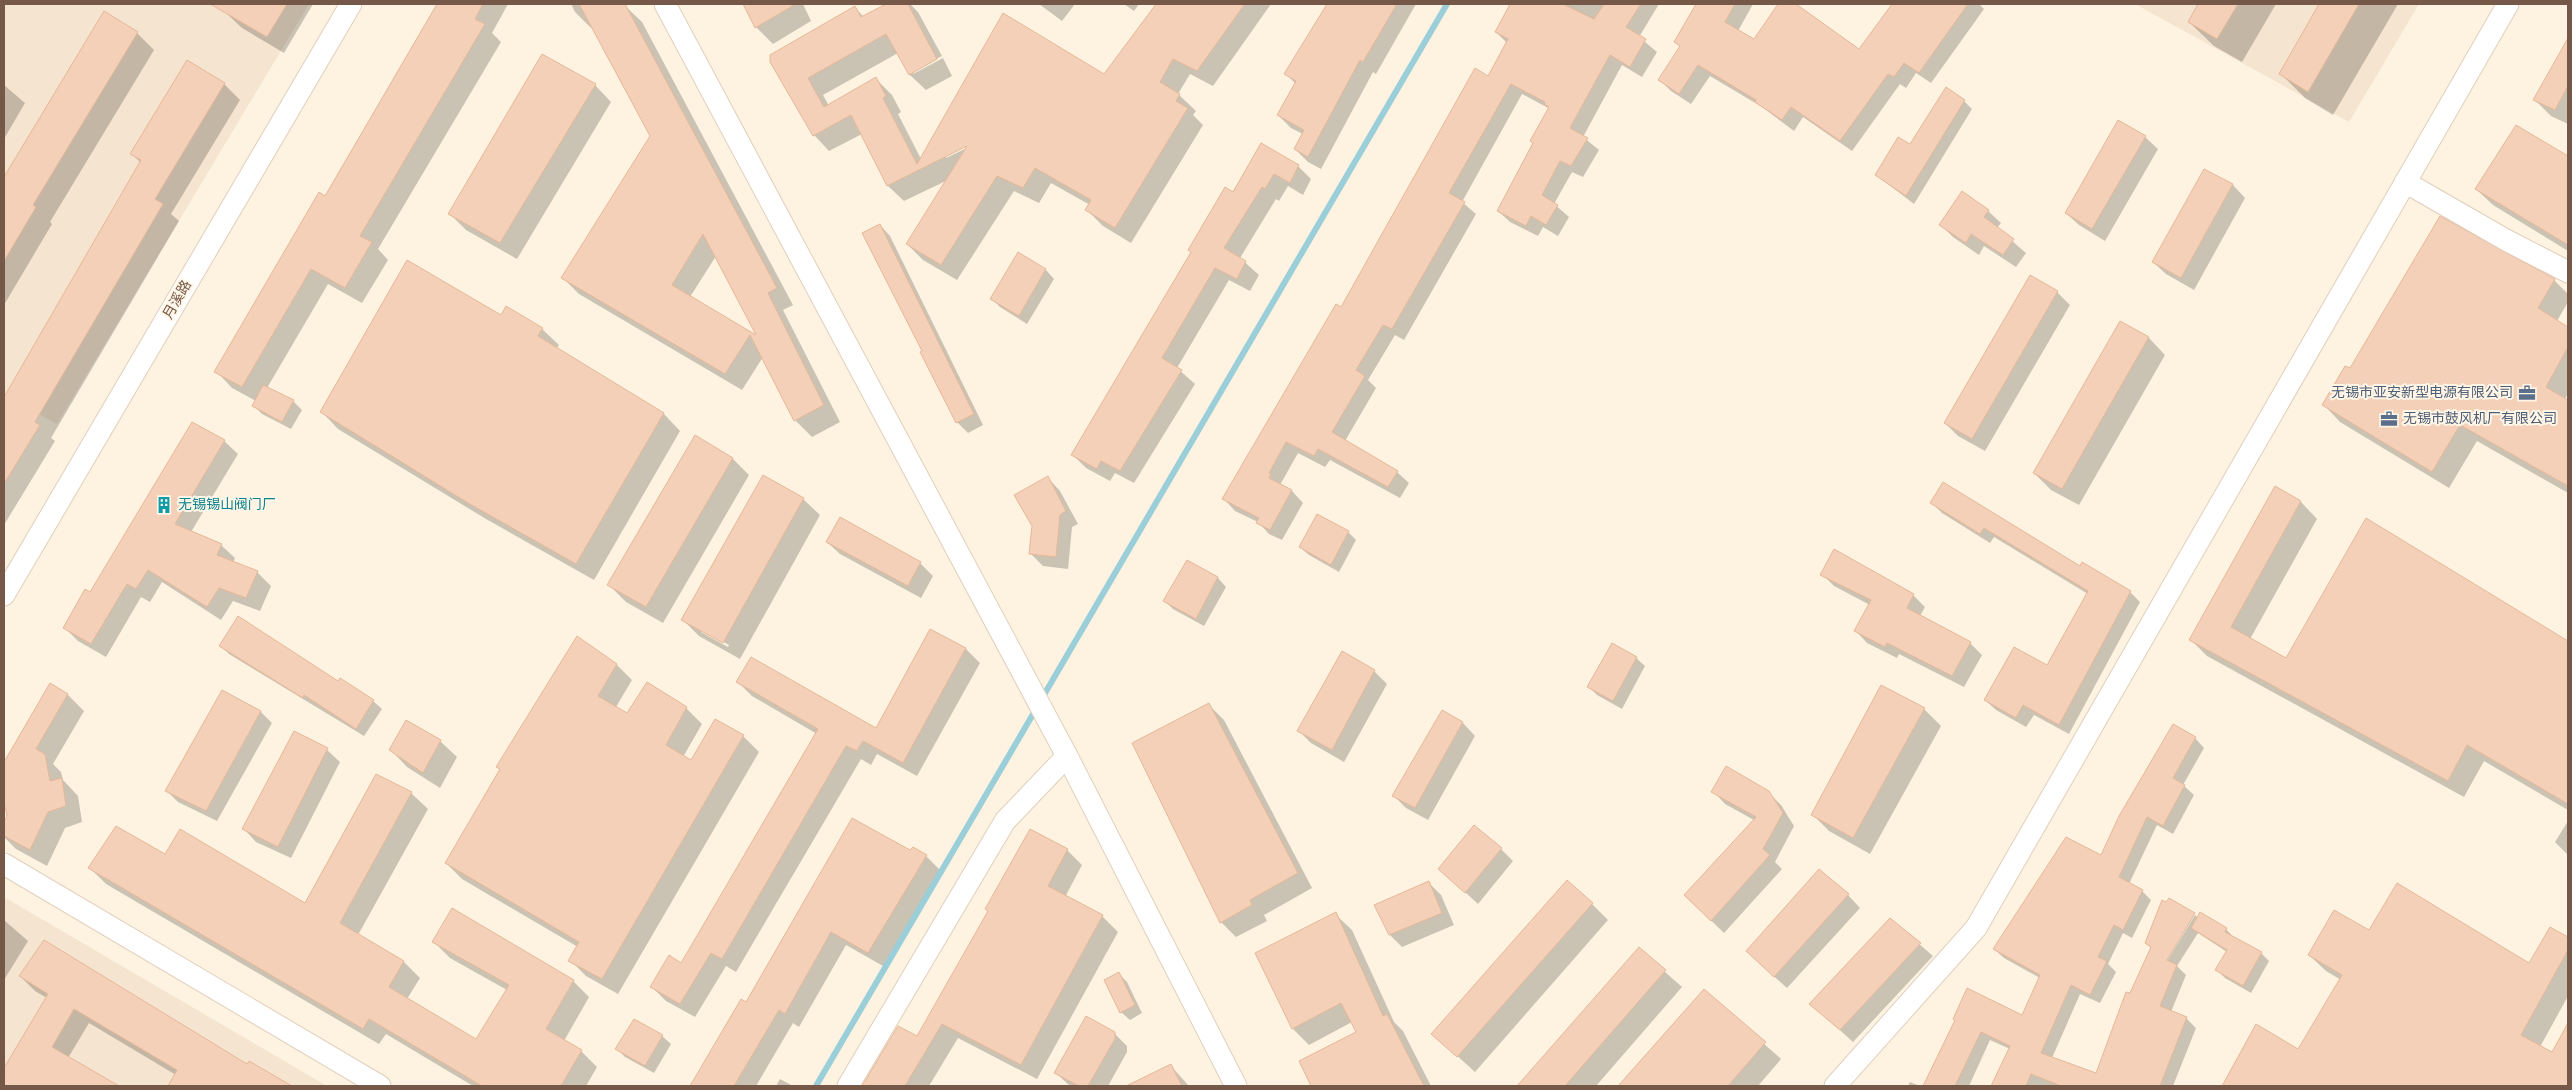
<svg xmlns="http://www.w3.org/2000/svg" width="2572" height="1090" viewBox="0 0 2572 1090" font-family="Overpass,'Noto Sans SC',sans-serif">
<rect width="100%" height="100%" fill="#fdf3e0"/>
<path fill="#f5e4cf" d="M4,4H309L57,424L4,395Z
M2135,4H2419L2349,122Z
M4,897L327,1086H4Z"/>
<path fill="#0003" fill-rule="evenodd" d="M230,4H313L284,53L242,28L225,12Z
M438,4H508L492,33L501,42L378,249L388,260L362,303L328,284L267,388L293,401L302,410L291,429L262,414L254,406L256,401L232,388L216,371L325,197Z
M571,4H614L617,10L625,6L642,22L793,305L783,310L840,422L812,437L795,420L763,357L742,390L579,294L563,278L651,136L593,27L591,28L575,12ZM716,256L760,338L690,297Z
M744,4H803L811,21L773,44L756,27Z
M888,4H910L918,12L942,56L913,71V74L943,58L952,76L926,90L910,75L898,53L823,95L829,106L876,79L892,95L901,112L898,114L921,159L1104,76L1158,4H1271L1213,86L1190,74L1178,94L1196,111L1193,115L1203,125L1131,243L1103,226L1087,210L1090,205L1051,183L1039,203L1014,191L957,280L923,260L907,244L948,180L904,201L888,186L862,134L829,151L814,135L771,62L855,8L864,17ZM972,143L973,145L946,158V156Z
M1039,4H1075L1062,21Z
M1124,4H1139L1134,11Z
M1329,4H1416L1376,74L1373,72L1321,169L1308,162L1295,149L1303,134L1291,128L1278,115L1296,84L1286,74Z
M1512,4H1659L1639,37L1657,52L1642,77L1622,65L1583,137L1599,150L1583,177L1572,172L1554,204L1569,217L1558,236L1543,227L1538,236L1510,222L1498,211L1550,109L1522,94L1462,202L1476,214L1404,340L1395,335L1368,380L1376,388L1345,441L1397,472L1409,483L1400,498L1330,460L1325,467L1298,453L1280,485L1292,491L1303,503L1282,540L1269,534L1258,522L1235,511L1224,499L1489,77L1507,43L1496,32Z
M1697,4H1753L1738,31L1754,41L1779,4H1794L1859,51L1897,4H1979L1984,9L1931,83L1916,73L1906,88L1900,84L1852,151L1803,117L1794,131L1762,107L1710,76L1691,104L1671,91L1660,80L1681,47L1676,42Z
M2200,4H2276L2242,62L2214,46L2189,22Z
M2321,4H2398L2333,115L2305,98L2281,74Z
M104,12L137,33L154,50L50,222L52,224L4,305V179Z
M2568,40V124L2551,116L2534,99Z
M224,84L240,100L171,214L179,221L51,438L55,441L4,525V399L141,163L132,154Z
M4,85L25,103L4,139Z
M595,85L611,102L517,259L466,230L449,213Z
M1964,101L1972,109L1914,204L1876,175Z
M2516,127L2568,158V251L2493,205L2476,189Z
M2145,137L2158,149L2105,241L2079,225L2066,213Z
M1262,144L1298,166L1311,179L1303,195L1288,186L1279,201L1276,199L1240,258L1259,275L1250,291L1229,280L1177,368L1195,384L1134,483L1115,473L1110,481L1086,468L1072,454Z
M2205,171L2233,185L2245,198L2194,290L2166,274L2153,262Z
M1988,211L2001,223L1997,228L2026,253L2016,267L1984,246L1979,255L1953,237L1940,224Z
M2440,218L2554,280L2568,294V302L2557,321L2568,328V393L2565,399L2568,401V493L2477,441L2449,488L2340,422L2324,405L2350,370Z
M880,225L890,236L983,425L968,433L957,422L924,352Z
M1018,254L1046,270L1054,279L1027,324L1000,307L992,299Z
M2030,277L2057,292L2070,305L1985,451L1958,436L1945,423Z
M501,316L542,329L559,345L556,349L664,414L680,431L594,580L486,519L338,429L322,412Z
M2121,323L2149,338L2165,355L2079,505L2051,490L2034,473Z
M695,437L733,459L749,475L663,623L626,602L609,585Z
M224,441L238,454L191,532L221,545L235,558L233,563L257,572L271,586L260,611L233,601L221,620L162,582L150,602L141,597L106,657L78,641L65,628L90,594Z
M1048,478L1060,491L1078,524L1072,527L1068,569L1043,566L1031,554Z
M2276,488L2301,502L2317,519L2250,639L2286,660L2366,520L2568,643V810L2484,761L2464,797L2207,656L2191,640Z
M803,499L820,515L740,659L699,636L683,620ZM701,629L729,645L728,647L701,632Z
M1932,503L2080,567L2082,564L2130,592L2140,602L2069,734L2034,715L2026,727L1996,710L1985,700L2048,666L2088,594L1994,537L1990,543L1942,513Z
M1348,532L1356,540L1339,572L1309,555L1300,547Z
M827,542L920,563L933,576L921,598L840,554Z
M1187,562L1218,578L1226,587L1204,626L1173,609L1165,601Z
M1822,574L1913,595L1925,607L1920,616L1970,643L1982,655L1964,687L1899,654L1897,658L1867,643L1856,631L1870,605L1834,586Z
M931,630L966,649L980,663L917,776L877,754L871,765L861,759L736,972L726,966L695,1017L666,1001L652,987L682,965L817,734L752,696L738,682L877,730Z
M221,646L338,683L373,701L382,709L364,736L229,654Z
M1343,653L1374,671L1387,684L1344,762L1311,743L1299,731Z
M1636,658L1645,666L1622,709L1597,695L1589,687Z
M617,665L632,680L616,707L628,714L686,708L702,724L683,757L691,761L743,736L759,752L618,994L586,976L570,960L578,947L462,879L446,863L501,770L498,767Z
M51,684L68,695L84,711L53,764L61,772L63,780L78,796L82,822L65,828L47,866L16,849L4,837V824L8,816L4,797V764Z
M223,691L261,712L272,723L217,821L178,802L167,791Z
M1209,705L1224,720L1312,888L1264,915L1267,921L1236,937L1221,922Z
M1924,709L1941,726L1870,854L1829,831L1813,815Z
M1443,712L1463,723L1475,736L1428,820L1406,808L1394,796Z
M2173,725L2195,738L2204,748L2183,785L2194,795L2173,834L2157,825L2129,884L2142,891L2151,900L2132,938L2123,933L2108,964L2116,972L2100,1003L2080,994L2052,1058L2096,1075L2127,993L2131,995L2152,949L2146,943L2163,902L2167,904L2169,899L2195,915H2192L2162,964L2164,966L2195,915L2198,918L2201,914L2226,929L2234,938L2261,953L2269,961L2251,993L2225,978L2217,970L2227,952L2198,933L2177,966L2186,975L2171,1012L2186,1018L2196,1028L2173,1086H1992L2010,1049L1990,1040L1969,1086H1924L1957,1021L1954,1019L1967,990L2023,1017L2040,978L2004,958L1994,949L2067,838L2102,857L2120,817Z
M294,732L327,750L340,762L291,858L256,842L244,829Z
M440,741L457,757L440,788L407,767L391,750Z
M377,775L411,793L428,809L358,935L404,962L420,978L407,999L477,1041L507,990L450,958L434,942L573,981L589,997L564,1041L581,1051L597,1067L586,1086H473L386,1034L379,1044L106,884L90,868L166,855L306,904Z
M1713,791L1768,792L1781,805L1794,826L1775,862L1782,869L1724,933L1685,895L1754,820L1725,804Z
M2568,821V855L2555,842Z
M1501,849L1513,861L1478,904L1453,881Z
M1067,850L1082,865L1065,897L1102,916L1118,932L1037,1079L958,1038L929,1086H864L899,1027L917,1038L989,911Z
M911,852L926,856L940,870L883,966L846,945L799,1027L793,1023L756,1086H691L742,1001L747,1004Z
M1429,883L1441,895L1454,925L1402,947L1390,935Z
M1848,895L1860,908L1787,988L1760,964Z
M1592,904L1608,920L1475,1072L1433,1034Z
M1335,914L1352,930L1394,1022L1403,1031L1431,1086H1312L1300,1062L1358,1033L1352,1022L1309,1045L1293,1029L1257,953Z
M1890,919L1933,956L1853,1042L1811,1004Z
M4,920L28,941L4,980Z
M2550,928L2568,939V996L2540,1047L2553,1053L2561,1037L2568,1041V1086H2224L2257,1025L2299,1050L2341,980L2326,971L2309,955L2369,932L2529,965Z
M1639,949L1682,987L1596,1086H1518Z
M1119,974L1127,982L1142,1013L1130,1020L1121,1012Z
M20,976L247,1066L249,1063L290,1086H170L176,1075L89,1023L68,1058L105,1080L112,1086H4V1071L47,998L35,991Z
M1704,991L1781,1059L1758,1086H1619Z
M1114,1033L1127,1046V1052L1108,1086H1070L1056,1073Z
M662,1036L671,1044L654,1073L625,1057L617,1049Z
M1170,1065L1189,1086H1129Z
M780,1079L793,1086H776Z
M1910,1082L1920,1086H1908Z"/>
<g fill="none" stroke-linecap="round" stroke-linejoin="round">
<path stroke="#9aced9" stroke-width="6" d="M1041,700L1447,4
M816,1086L1036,709"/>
</g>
<path fill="#f3d0b7" stroke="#e7b797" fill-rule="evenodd" d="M210,4H287L267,37Z
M437,4H483L475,19L485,24L360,236L372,242L345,288L311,269L242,387L214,372L319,192L325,196Z
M579,4H625L777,288L768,293L824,405L794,421L750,335L725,374L561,278L650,136ZM703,234L756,335L672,285Z
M743,4H796L755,28Z
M886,4H908L937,59L909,75L886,34L808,78L824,107L876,77L886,96L883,98L917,164L1003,13L1104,74L1156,4H1245L1197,71L1173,59L1160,82L1180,94L1176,101L1188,108L1115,228L1085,210L1091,200L1035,168L1023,188L997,176L941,265L906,244L967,146L887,186L851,115L813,136L770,62V55L855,6L861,17Z
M1327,4H1397L1363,62L1360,60L1308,157L1294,149L1304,130L1277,115L1296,81L1284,74Z
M1510,4H1563L1594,19L1604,4H1641L1626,27L1646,39L1630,67L1610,55L1570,128L1588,138L1571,166L1560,161L1542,195L1558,205L1546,225L1531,216L1526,226L1497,211L1533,143L1530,141L1549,107L1544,104L1545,102L1511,84L1449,193L1465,202L1392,329L1383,325L1356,370L1365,376L1332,432L1398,471L1388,487L1318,449L1314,456L1286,442L1269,473L1271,474L1269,478L1292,490L1270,530L1256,523L1259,518L1222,499L1336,304L1341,307L1475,68L1488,76L1508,39L1495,32Z
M1696,4H1735L1725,22L1754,39L1778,4H1796L1859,49L1892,4H1968L1919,73L1904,63L1894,77L1888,74L1840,141L1791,107L1782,120L1755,102L1756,100L1698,65L1679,94L1658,80L1680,46L1674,42Z
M2198,4H2238L2217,39L2188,22Z
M2319,4H2359L2308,92L2279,74Z
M104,11L138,32L33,205L36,207L4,261V177Z
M2568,38V86L2555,110L2533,100Z
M542,54L596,84L500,243L448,214Z
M187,60L225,83L155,199L163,204L35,422L40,425L4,484V397L141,160L130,154Z
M1946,87L1965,100L1906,196L1875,175L1898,137L1910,144Z
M2118,120L2146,136L2092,229L2065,213Z
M2516,125L2568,156V245L2475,189Z
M1261,143L1299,165L1290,183L1274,174L1265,189L1262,187L1224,248L1246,261L1237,279L1215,268L1162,358L1182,370L1120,471L1101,461L1097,469L1071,455L1191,252L1188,250L1225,187L1233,192Z
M2204,169L2233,184L2181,278L2152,262Z
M1962,191L1989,210L1984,217L2014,239L2003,255L1971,234L1966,243L1939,225Z
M2440,216L2555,279L2538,308L2568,327V347L2546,387L2568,400V486L2460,425L2432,472L2322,405L2345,366L2350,368Z
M880,224L974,414L956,423L920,352L922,351L862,233Z
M1018,252L1046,269L1019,316L990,299Z
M407,260L501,315L506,306L543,328L538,336L664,413L576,564L468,503L320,412Z
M2030,275L2058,291L1972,439L1944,423Z
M2120,321L2149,337L2062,489L2033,473Z
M263,385L294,400L282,422L252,406Z
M192,422L225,440L175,524L222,544L217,555L258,571L246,598L219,588L207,607L148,570L136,589L127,584L91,644L63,628L85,589L90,592Z
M695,435L733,458L646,607L607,585Z
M763,475L804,498L723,643L681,620Z
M1048,476L1066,511L1060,515L1056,557L1029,554L1032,526L1014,495Z
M1943,482L2080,566L2082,562L2131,591L2059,725L2023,705L2016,718L1984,700L2014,647L2047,665L2088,591L1984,528L1980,534L1930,503Z
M2275,486L2301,501L2231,627L2286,658L2366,518L2568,641V804L2467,745L2448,781L2189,640Z
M1317,514L1349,531L1331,565L1299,547Z
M840,517L921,562L908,586L826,542Z
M1834,549L1914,594L1907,608L1971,642L1952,676L1887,643L1885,647L1854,631L1871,600L1820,575Z
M1187,560L1218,577L1196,619L1163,601Z
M238,616L338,681L340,678L374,700L356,729L304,695L303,698L219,646Z
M930,629L966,648L903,763L863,741L857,751L846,746L722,959L711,953L680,1004L650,987L669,955L681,963L818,729L736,682L751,657L876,728Z
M577,636L617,664L598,696L627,713L647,682L687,707L666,745L691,760L715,719L744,735L602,979L568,961L579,942L445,863L500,769L496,767Z
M1612,643L1637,657L1613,701L1587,687Z
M1342,651L1375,670L1332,750L1297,731Z
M50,683L68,694L36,749L45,754L50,781L62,778L66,806L48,812L30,850L4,836V822L7,816L4,802V762Z
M1881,685L1925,708L1853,838L1811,815Z
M222,690L261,711L206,811L165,791Z
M1209,703L1298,873L1250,900L1252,905L1220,923L1132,743Z
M1442,710L1463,722L1415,808L1392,796Z
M406,720L441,740L423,773L389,750Z
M2173,724L2196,737L2173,778L2185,785L2163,826L2147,817L2119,877L2143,890L2123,930L2114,925L2098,957L2107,961L2090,995L2071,985L2041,1053L2096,1073L2126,992L2130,993L2151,947L2145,943L2162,900L2166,902L2169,898L2195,913L2167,960L2177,965L2160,1006L2187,1017L2160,1086H2061L2031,1074L2026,1086H1991L2010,1046L1981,1032L1955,1086H1923L1955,1020L1953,1019L1967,988L2022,1015L2040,975L1993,949L2066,837L2101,855L2119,816Z
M294,731L328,748L278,847L242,829Z
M1726,766L1769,791L1783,813L1763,849L1770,855L1711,921L1684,895L1756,817L1711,792Z
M376,774L412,792L340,923L404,961L389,987L476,1039L509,985L432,942L452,908L574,980L546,1029L582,1050L561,1086H482L369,1019L363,1029L88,868L116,826L165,854L180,829L305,903Z
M852,818L910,850L913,847L927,855L868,953L831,932L785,1014L779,1010L734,1086H690L741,999L746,1002Z
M1474,825L1502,848L1465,893L1438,869Z
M1030,829L1068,849L1048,886L1103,915L1021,1065L942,1024L905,1086H862L898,1026L917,1036L988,911L985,909Z
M1819,869L1849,894L1774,977L1746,951Z
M1567,880L1593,903L1457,1057L1431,1034Z
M1429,881L1442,913L1389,935L1374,905Z
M2397,883L2529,963L2550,927L2568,937V950L2521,1035L2552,1052L2568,1023V1086H2222L2256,1024L2298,1049L2342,975L2308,955L2334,910L2369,930Z
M1336,912L1383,1016L1387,1014L1424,1086H1311L1299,1061L1356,1032L1341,1003L1292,1029L1255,953Z
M2200,912L2227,928L2225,932L2262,952L2243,986L2215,970L2227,950L2191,928Z
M1890,918L1921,943L1840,1030L1809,1004Z
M44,940L247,1064L249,1061L292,1086H168L177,1070L74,1009L52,1047L119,1086H4V1068L48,994L19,976Z
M1639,947L1666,970L1565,1086H1517Z
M1119,972L1135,1005L1120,1013L1104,980Z
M1704,989L1766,1042L1728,1086H1618Z
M1086,1016L1115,1032V1039L1088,1086H1079L1054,1073Z
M634,1019L663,1035L645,1066L615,1049Z
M1171,1064L1182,1086H1126Z"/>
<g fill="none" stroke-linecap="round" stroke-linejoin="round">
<g stroke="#e1cfbc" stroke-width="23">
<path id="minor" d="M665,4L1067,756L1236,1086
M2405,182L2506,240L2568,272
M4,595L351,4
M4,864L380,1086
M848,1086L1005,821L1067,756
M1835,1086L1976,928L2508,4"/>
</g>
<use href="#minor" stroke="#fff" stroke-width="21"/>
</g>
<defs>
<g id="office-bare" transform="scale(1.35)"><path d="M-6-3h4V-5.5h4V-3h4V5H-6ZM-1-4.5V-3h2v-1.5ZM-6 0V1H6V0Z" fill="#5c6f8a" stroke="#fff6e7" stroke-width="2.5" paint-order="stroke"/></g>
<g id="building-bare" transform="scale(1.35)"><path d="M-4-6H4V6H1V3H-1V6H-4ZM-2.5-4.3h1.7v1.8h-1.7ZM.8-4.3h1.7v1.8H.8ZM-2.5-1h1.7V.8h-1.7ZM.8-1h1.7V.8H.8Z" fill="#0f9aa8" stroke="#fff6e7" stroke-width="2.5" paint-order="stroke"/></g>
</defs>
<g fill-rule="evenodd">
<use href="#office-bare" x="2527" y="393"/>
<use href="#office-bare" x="2389" y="419"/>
<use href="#building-bare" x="164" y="505"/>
</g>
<g text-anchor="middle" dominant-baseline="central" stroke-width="4" stroke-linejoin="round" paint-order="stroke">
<g font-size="14" fill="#755847" stroke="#fff6e7">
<text transform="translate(178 300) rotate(-60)">月溪路</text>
</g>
<g font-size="14" fill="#4e5e75" stroke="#fff6e7" text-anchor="end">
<text x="2513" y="393">无锡市亚安新型电源有限公司</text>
<text x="2403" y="419" text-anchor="start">无锡市鼓风机厂有限公司</text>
</g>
<g font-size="14" fill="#0d838f" stroke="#fff6e7" text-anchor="start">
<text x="178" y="505">无锡锡山阀门厂</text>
</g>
</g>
<rect width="2572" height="1090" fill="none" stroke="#755847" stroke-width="10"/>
</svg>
